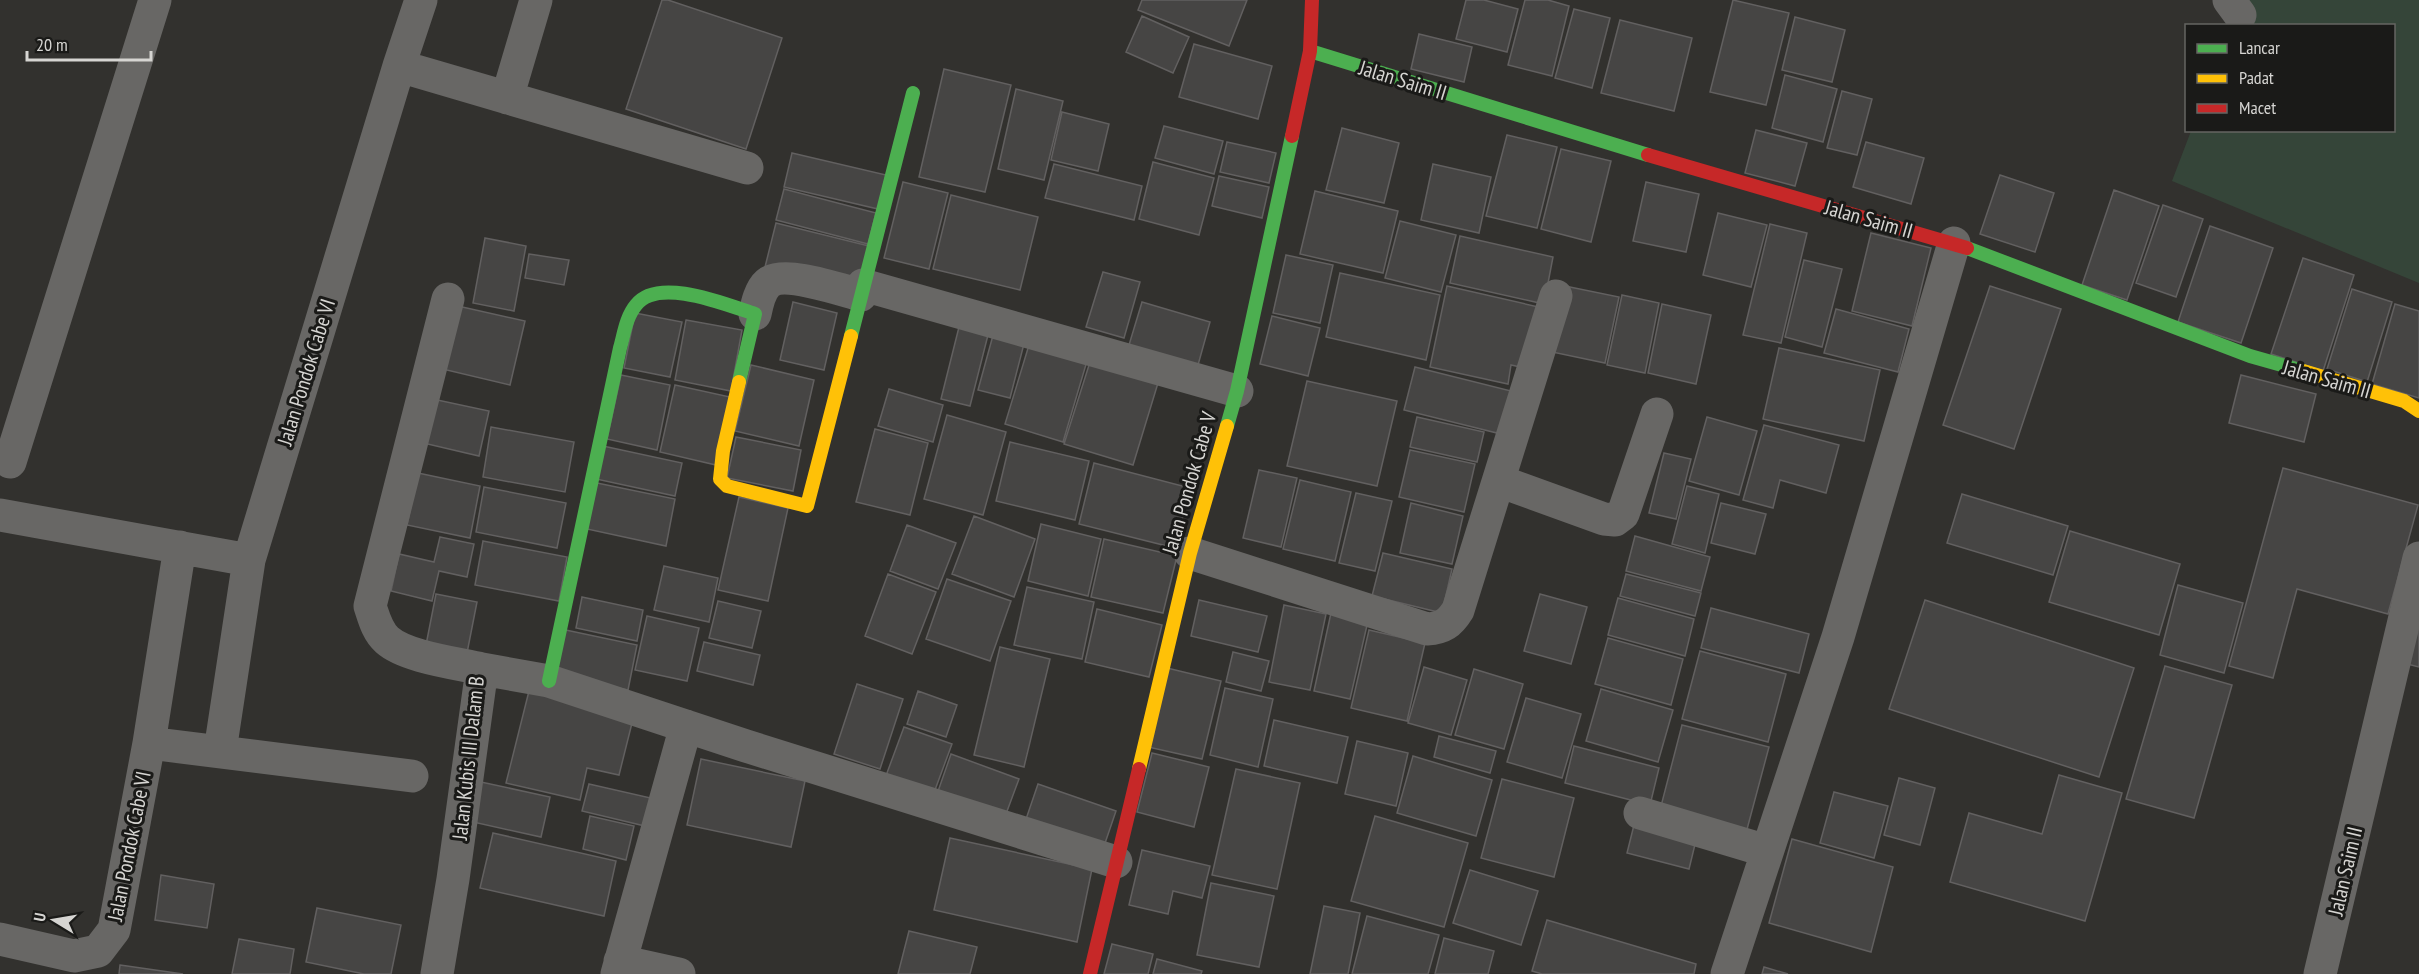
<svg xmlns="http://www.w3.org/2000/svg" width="2419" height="974" viewBox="0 0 2419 974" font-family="'PT Sans Narrow',sans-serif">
<rect width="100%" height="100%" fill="#32312e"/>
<path fill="#354539" d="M2239,0H2419V283L2172,181L2191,131L2394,130V26L2230,25Z"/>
<path fill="#464544" stroke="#626060" stroke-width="1.5" d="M662,0H668L782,38L746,149L626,109Z
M1142,0H1247L1229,46L1138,10Z
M1466,0H1484L1518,9L1507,52L1456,39Z
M1525,0H1548L1569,6L1552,76L1508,65Z
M1733,0L1789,13L1766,105L1710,92Z
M1574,9L1610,18L1592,88L1555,78Z
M1142,16L1189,37L1173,73L1126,52Z
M1795,17L1845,30L1832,82L1782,70Z
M1620,20L1692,38L1674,111L1601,93Z
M1419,34L1472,47L1464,82L1411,69Z
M1194,44L1272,66L1258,119L1179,97Z
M944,69L1011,85L985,192L919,177Z
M1785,75L1837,89L1823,142L1772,128Z
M1016,89L1063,101L1044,180L998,169Z
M1842,91L1872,99L1857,155L1827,148Z
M1062,112L1109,124L1098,171L1051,160Z
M1164,126L1223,141L1214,174L1155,158Z
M1342,128L1399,143L1384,203L1326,190Z
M1756,130L1807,143L1795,186L1745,173Z
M1507,135L1557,147L1537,228L1486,216Z
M1227,142L1276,153L1269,183L1220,172Z
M1866,142L1924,158L1911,204L1853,187Z
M1561,149L1611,161L1591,242L1541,229Z
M792,153L886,175L878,209L784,187Z
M1153,162L1214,178L1199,235L1139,219Z
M1054,164L1142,186L1134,220L1045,198Z
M1433,164L1491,177L1479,233L1421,220Z
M2000,175L2054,193L2035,252L1980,234Z
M1219,176L1269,187L1262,218L1212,206Z
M903,182L948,193L929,269L884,258Z
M1646,182L1699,194L1686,252L1633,241Z
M784,189L876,213L868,244L776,220Z
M2114,190L2159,206L2127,300L2082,285Z
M1315,191L1398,211L1383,273L1300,254Z
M951,195L1038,217L1020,290L933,269Z
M2163,205L2203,219L2176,297L2136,283Z
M1718,213L1767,225L1751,287L1703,275Z
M1400,221L1456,235L1441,292L1385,278Z
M776,223L869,246L857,291L765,267Z
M1770,224L1807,233L1781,343L1743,335Z
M2210,226L2273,248L2241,343L2178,322Z
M1871,233L1931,248L1912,326L1852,311Z
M1460,236L1553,257L1544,304L1450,283Z
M485,238L526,246L514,311L473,303Z
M529,254L569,260L564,285L525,278Z
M1286,255L1333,265L1320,323L1273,313Z
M2303,258L2354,275L2323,371L2271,354Z
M1804,260L1842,269L1822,347L1785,337Z
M1103,272L1140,282L1124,338L1086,327Z
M1340,273L1440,295L1426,360L1326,337Z
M1447,286L1543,308L1529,369L1511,365L1508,384L1430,367Z
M1565,286L1619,297L1605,363L1552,352Z
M1990,286L2061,309L2014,449L1943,425Z
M2352,289L2392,302L2367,382L2327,369Z
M1622,295L1659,303L1645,373L1607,365Z
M793,302L837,313L824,370L780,360Z
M1142,302L1210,322L1198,365L1129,345Z
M449,304L525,321L510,385L434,367Z
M1662,304L1711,315L1696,384L1648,373Z
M2395,304L2419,311V398L2372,384Z
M1836,309L1909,329L1898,372L1824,353Z
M635,313L682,322L670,377L624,368Z
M1272,316L1320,328L1308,376L1260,364Z
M686,320L742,330L731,391L675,380Z
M959,327L988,335L970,406L941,399Z
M995,328L1026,336L1010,398L978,390Z
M1029,345L1087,361L1063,442L1005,424Z
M1779,348L1880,370L1864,441L1763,419Z
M1090,362L1158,383L1133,465L1064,444Z
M751,365L814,380L799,446L735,431Z
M1415,367L1515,392L1505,435L1404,410Z
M621,375L670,385L657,450L607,439Z
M2241,375L2316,394L2304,442L2229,423Z
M1307,381L1397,401L1377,486L1287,466Z
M675,385L730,397L716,465L660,452Z
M889,389L943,405L933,442L878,426Z
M428,398L489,411L479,456L419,442Z
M947,415L1006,432L983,515L924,499Z
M1417,417L1484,432L1477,462L1410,447Z
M1707,417L1757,431L1739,495L1689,481Z
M1764,425L1839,445L1826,493L1780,480L1773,508L1743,500Z
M491,427L574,442L565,492L483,477Z
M875,429L928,443L910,515L856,502Z
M736,437L801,450L793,491L727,478Z
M1010,442L1089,461L1075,520L996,501Z
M603,446L682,463L675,496L596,479Z
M1410,450L1475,464L1464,512L1399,497Z
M1664,453L1691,459L1676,519L1649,513Z
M1094,463L1190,488L1175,548L1079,524Z
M2283,468L2418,505L2388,614L2297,589L2273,678L2229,666Z
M1259,470L1297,478L1281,547L1243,538Z
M418,473L480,486L470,538L407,525Z
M1300,480L1351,492L1335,561L1283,549Z
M597,483L675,499L666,546L587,529Z
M1687,486L1719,494L1705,553L1672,544Z
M484,487L566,503L557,548L476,532Z
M1356,493L1392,501L1375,571L1339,563Z
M1962,494L2068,526L2053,575L1947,543Z
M739,497L788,508L768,601L718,590Z
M1411,503L1463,516L1452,564L1400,553Z
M1721,503L1766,514L1755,554L1711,543Z
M974,516L1035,539L1014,597L952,574Z
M1041,524L1101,539L1088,596L1028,581Z
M907,525L956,543L938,589L890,571Z
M2070,531L2180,564L2159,635L2049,602Z
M1635,536L1710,557L1701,591L1626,571Z
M440,537L474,544L467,577L439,571L432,601L391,591L399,554L434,562Z
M1104,539L1177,556L1163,613L1091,597Z
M483,541L567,557L559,601L475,585Z
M1383,553L1452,569L1442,613L1372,596Z
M664,566L718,578L709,622L654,610Z
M888,574L936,592L912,654L865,636Z
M1626,574L1701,593L1695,616L1620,596Z
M947,579L1011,601L990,661L926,639Z
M2178,585L2243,603L2224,673L2160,655Z
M1027,587L1094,602L1082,659L1014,645Z
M436,594L477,602L467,653L426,645Z
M1540,594L1587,607L1571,664L1524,651Z
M582,597L643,610L637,641L576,628Z
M1618,598L1694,619L1685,656L1608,635Z
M2419,598V667L2403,663Z
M1199,600L1267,616L1258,652L1191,636Z
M1925,600L2134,668L2099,777L1889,709Z
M718,601L761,611L752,648L709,638Z
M1284,605L1326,614L1310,690L1269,682Z
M1711,608L1809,634L1799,673L1701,648Z
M1097,609L1162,625L1149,677L1085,662Z
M1331,613L1368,621L1350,699L1314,691Z
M647,616L699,628L687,681L635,670Z
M561,629L637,645L628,690L553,674Z
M1369,630L1425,643L1407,721L1351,708Z
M1608,638L1683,659L1671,705L1595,684Z
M704,642L760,655L753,685L697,671Z
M1000,647L1050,659L1024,767L974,755Z
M1700,651L1786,674L1768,742L1682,719Z
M1233,652L1269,661L1261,691L1226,682Z
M2165,666L2232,685L2194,818L2126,799Z
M1424,667L1467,680L1451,735L1408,723Z
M1167,668L1221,681L1202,759L1148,747Z
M1474,669L1523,684L1504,749L1455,735Z
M857,684L903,699L880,769L834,754Z
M1225,688L1273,699L1258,767L1210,755Z
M1601,689L1673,710L1658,762L1586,741Z
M529,691L634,715L619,775L587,768L580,800L506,783Z
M918,691L957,705L946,737L907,724Z
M1526,698L1581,714L1562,778L1507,762Z
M1274,720L1348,737L1337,783L1264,766Z
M1682,725L1769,747L1746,833L1660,810Z
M904,727L952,744L932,798L884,781Z
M1439,736L1496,751L1490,773L1434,757Z
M1357,741L1408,753L1396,806L1345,794Z
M1574,746L1659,768L1650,805L1565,783Z
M1152,753L1209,767L1194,827L1137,812Z
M951,754L1019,779L1003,822L936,797Z
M1413,756L1492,780L1476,836L1397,813Z
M701,759L805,781L791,847L687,825Z
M1236,769L1300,783L1277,889L1212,875Z
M2059,775L2122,793L2085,921L1950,882L1969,813L2042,834Z
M1899,778L1935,788L1920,845L1884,835Z
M1502,779L1574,798L1554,877L1481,858Z
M481,782L550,797L541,837L473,822Z
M589,784L655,799L649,827L582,811Z
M1038,784L1116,811L1102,852L1024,825Z
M1834,792L1888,806L1874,858L1820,843Z
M590,816L634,826L626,860L583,849Z
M1375,816L1468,843L1444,927L1351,901Z
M1636,817L1698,832L1689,869L1627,853Z
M493,833L616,861L604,916L480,888Z
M950,838L1092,869L1077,942L934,910Z
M1792,839L1893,867L1871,952L1769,923Z
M1142,850L1210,866L1202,898L1173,891L1168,914L1129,905Z
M1470,870L1538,891L1521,945L1453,923Z
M161,875L214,884L207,928L155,920Z
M1211,883L1274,896L1259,967L1197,955Z
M1324,906L1360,913L1348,974H1310Z
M317,908L401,925L391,974H364L306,962Z
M1367,916L1439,935L1428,974H1352Z
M1547,920L1696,964L1694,974H1542L1532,971Z
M909,931L977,947L970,974H898Z
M1444,938L1494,951L1488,974H1435Z
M239,939L294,949L290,974H232Z
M1112,944L1153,954L1148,974H1104Z
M1157,959L1202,971L1201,974H1153Z
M120,965L183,974H119Z
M1764,967L1788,974H1762Z"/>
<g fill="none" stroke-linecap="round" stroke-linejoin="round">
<path stroke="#686765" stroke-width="33" d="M2229,0L2240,15
M399,66L747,168
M507,98L536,0
M863,285L1237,391
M755,314C757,304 760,290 768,283C784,270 841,290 861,295
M10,462L155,0
M1499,481L1604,519L1615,520L1623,514L1657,414
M0,515L249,560
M1190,553L1427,629C1443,628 1450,623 1458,610L1556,296
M482,669L549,681L746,746L1116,862
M149,743L180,547
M220,751L249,560L399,66L421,0
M1640,813L1767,851
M0,939L74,956L98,951L114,930L149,743L412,776
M620,961L679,974
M437,974L453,879L482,669C456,663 406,657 387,640C377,631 374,618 370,606L448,299
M617,974L686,726
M1727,974L1838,637L1954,243
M2320,974L2419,558"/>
<path stroke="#4caf50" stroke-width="14" d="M1310,51L1648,155
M1967,248L2250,356L2303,371
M851,336L913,93
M1227,426L1237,391L1292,136
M549,681L620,348C624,334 626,317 636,305C658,276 727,305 755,314L739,382"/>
<path stroke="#ffc107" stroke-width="14" d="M2303,371L2404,401L2419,411
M739,382L723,451L720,479L727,486L807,506L851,336
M1139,769L1190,553L1227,426"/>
<path stroke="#c62828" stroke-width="14" d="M1292,136L1310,51L1312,0
M1648,155L1967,248
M1090,974L1139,769"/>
</g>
<g text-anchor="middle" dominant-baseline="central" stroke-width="6" stroke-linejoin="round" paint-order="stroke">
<g font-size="21" fill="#d6d5d2" stroke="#1a1a18">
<text transform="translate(1403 80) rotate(17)">Jalan Saim II</text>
<text transform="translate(1869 219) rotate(16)">Jalan Saim II</text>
<text transform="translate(306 372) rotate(-73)">Jalan Pondok Cabe VI</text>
<text transform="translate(2327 379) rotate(16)">Jalan Saim II</text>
<text transform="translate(1189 483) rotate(-74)">Jalan Pondok Cabe V</text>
<text transform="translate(468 758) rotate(-84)">Jalan Kubis III Dalam B</text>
<text transform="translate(129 846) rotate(-79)">Jalan Pondok Cabe VI</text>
<text transform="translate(2345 871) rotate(-77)">Jalan Saim II</text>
</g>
</g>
<rect x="2185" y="24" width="210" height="108" fill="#1a1a18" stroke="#656562" stroke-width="1.5"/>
<rect x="2197" y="44" width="30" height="9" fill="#4caf50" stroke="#656562" stroke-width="1.5"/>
<text x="2239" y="54" font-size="18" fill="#d6d5d2">Lancar</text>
<rect x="2197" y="74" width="30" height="9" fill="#ffc107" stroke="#656562" stroke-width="1.5"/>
<text x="2239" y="84" font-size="18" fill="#d6d5d2">Padat</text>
<rect x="2197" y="104" width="30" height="9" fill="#c62828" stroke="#656562" stroke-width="1.5"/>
<text x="2239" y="114" font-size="18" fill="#d6d5d2">Macet</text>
<g transform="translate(54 920) rotate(281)" stroke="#1a1a18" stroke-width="4.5" paint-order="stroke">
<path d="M0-4.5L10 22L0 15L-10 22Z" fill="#d6d5d2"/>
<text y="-9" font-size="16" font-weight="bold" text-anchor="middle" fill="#d6d5d2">U</text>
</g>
<path d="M27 51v9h124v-9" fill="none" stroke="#d6d5d2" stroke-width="3"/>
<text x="36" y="51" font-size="18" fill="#d6d5d2" stroke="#1a1a18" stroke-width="4.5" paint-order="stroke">20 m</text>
</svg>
